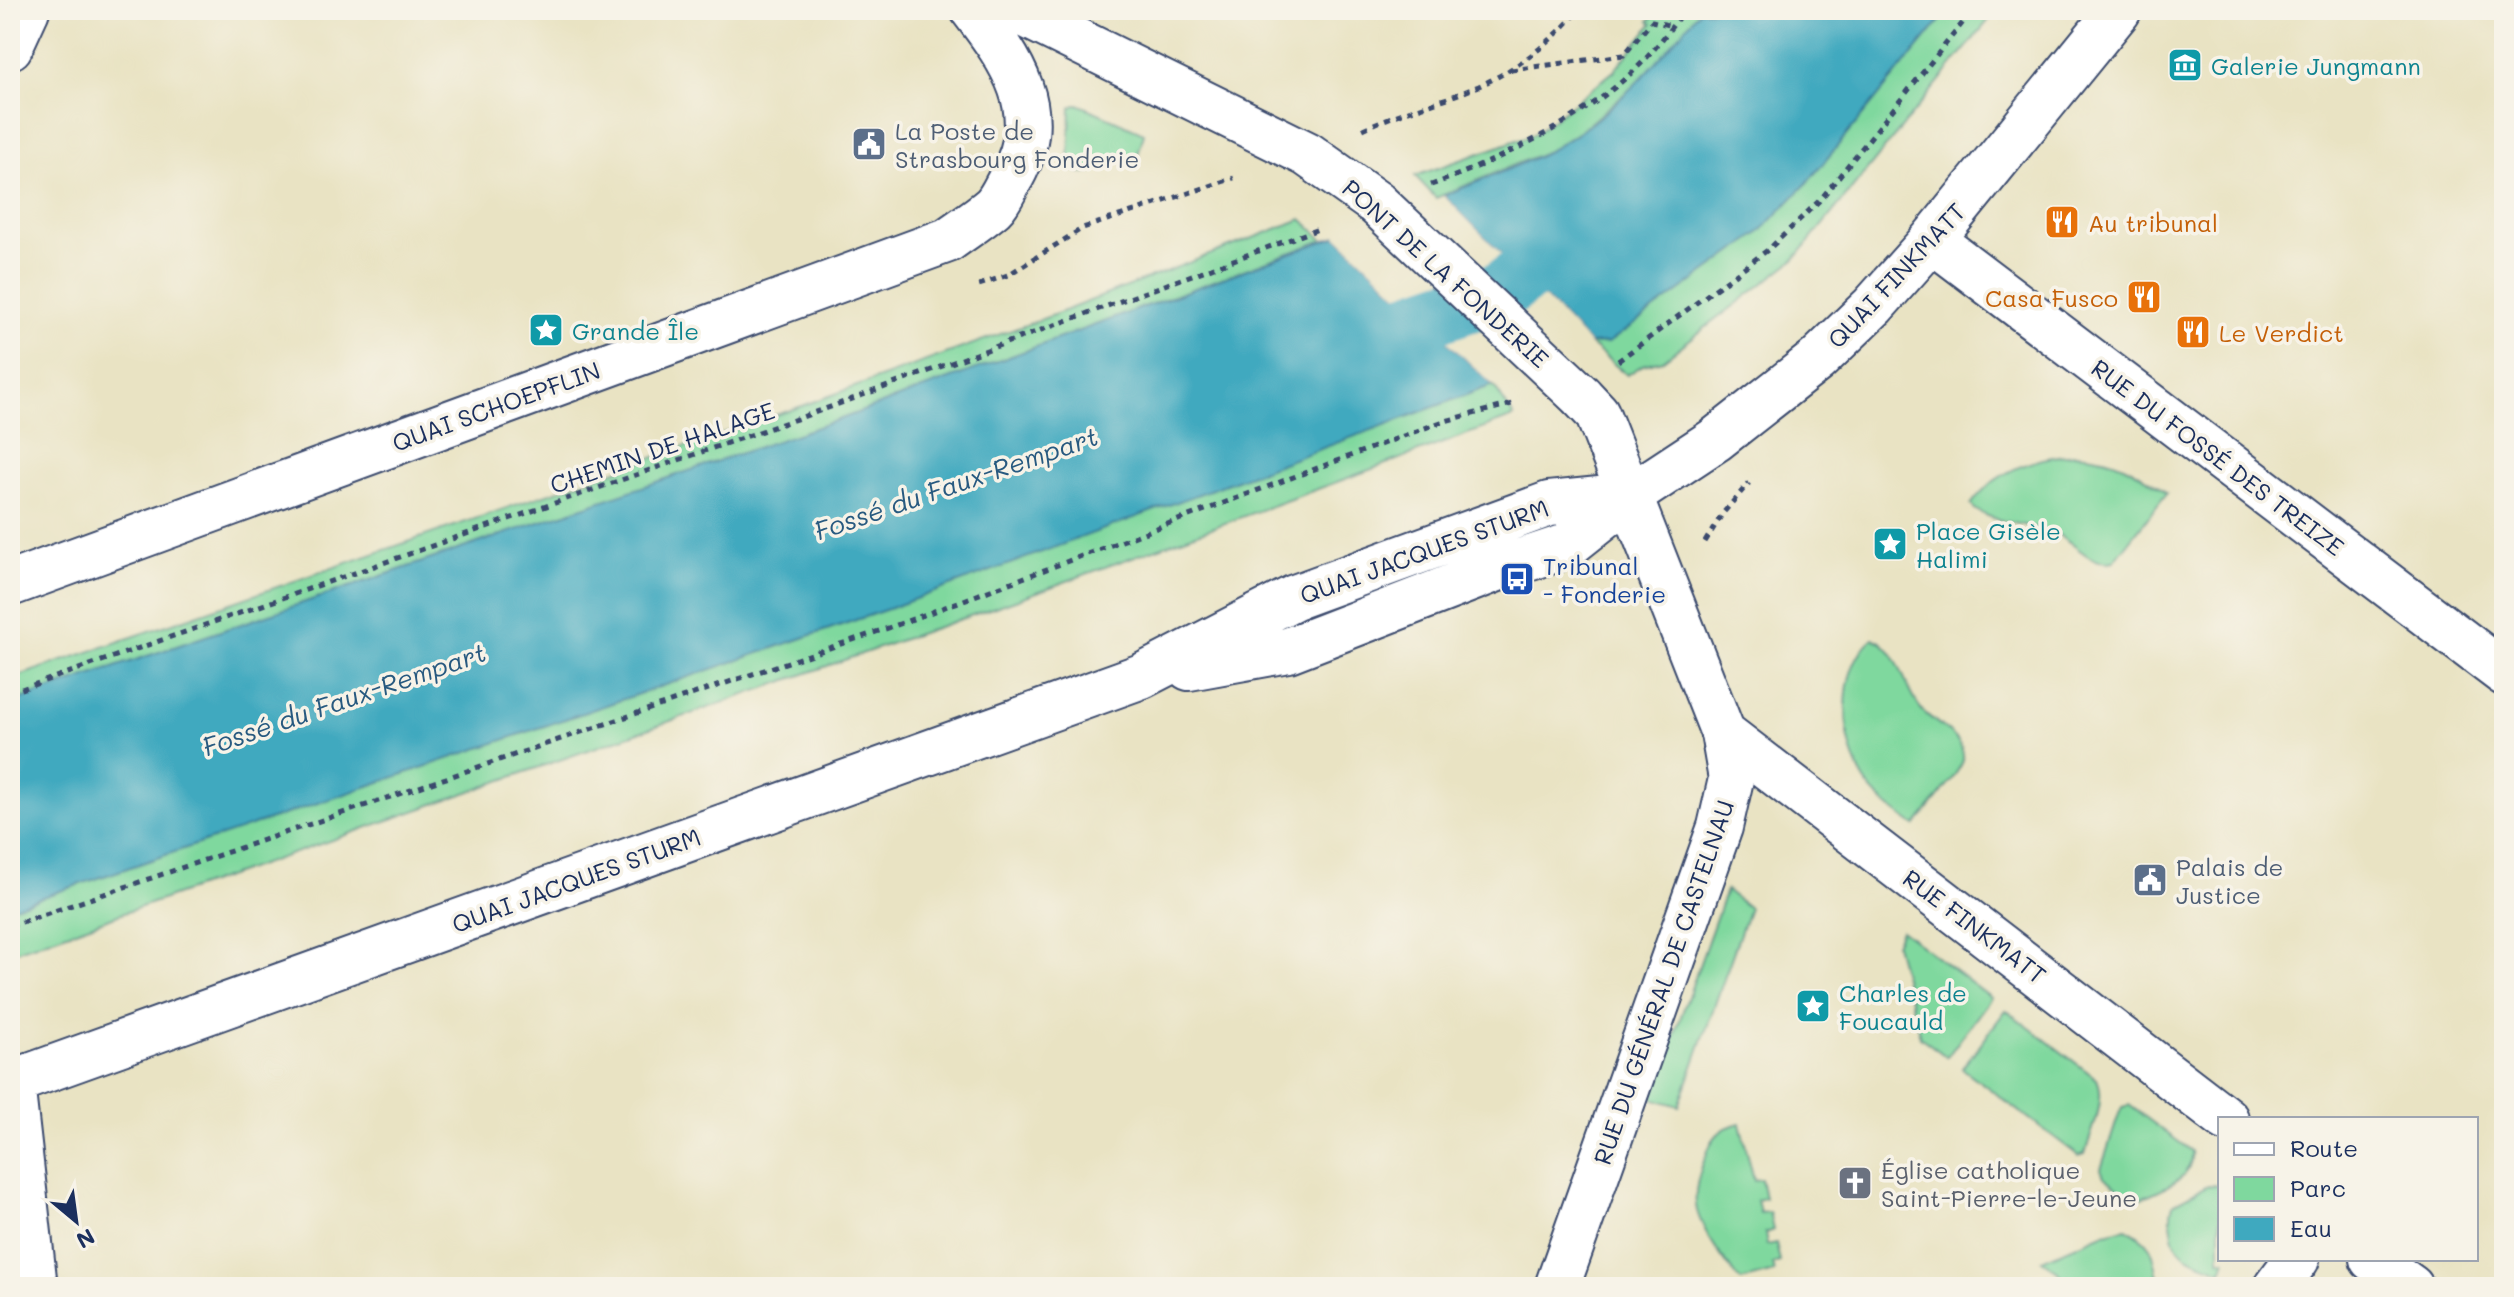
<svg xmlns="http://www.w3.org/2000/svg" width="2514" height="1297" viewBox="0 0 2514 1297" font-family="Mali,sans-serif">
<rect width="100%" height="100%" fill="#f7f3e8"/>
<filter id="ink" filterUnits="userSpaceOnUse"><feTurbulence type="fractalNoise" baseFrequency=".0125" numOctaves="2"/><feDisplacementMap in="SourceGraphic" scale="16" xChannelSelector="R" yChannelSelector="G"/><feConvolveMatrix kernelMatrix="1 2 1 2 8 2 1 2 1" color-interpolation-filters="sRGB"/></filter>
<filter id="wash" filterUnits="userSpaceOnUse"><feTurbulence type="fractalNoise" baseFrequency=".006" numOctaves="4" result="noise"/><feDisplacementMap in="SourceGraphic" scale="32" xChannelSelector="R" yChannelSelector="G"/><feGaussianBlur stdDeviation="1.8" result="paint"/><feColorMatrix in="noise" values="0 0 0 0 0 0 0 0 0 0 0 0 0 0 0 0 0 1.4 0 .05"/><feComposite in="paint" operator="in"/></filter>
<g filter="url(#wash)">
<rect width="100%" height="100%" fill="#e9e3c3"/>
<path fill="#7fd89e" stroke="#4d847e" stroke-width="2" d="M1658,10H1700L1650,72L1580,131L1552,149L1436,198L1415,176L1534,134L1614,71L1652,24L1649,21Z
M1949,10H1997L1795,259L1663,360L1643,365L1627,375L1590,344L1608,343L1758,234L1807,183Z
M1078,104L1144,133L1138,155L1085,174L1074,171L1069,161L1071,107Z
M1302,219L1324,240L841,419L10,703V679L791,410L1056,314Z
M1493,385L1514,417L1018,599L10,953V908L888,609Z
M2075,454C2115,456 2135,469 2167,493L2114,561C2088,567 2076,541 2054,533C2032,524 1983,522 1971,505C1994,471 2036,457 2075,454Z
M1873,638C1899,648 1904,688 1921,709C1934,725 1966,735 1963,760C1961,772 1924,814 1915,826C1896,812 1876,799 1864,779C1841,742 1836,668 1873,638Z
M1726,890L1749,908L1679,1106L1652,1098Z
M1901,930L1991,998L1947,1057L1920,1037L1895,944Z
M2006,1010L2097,1079C2107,1101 2091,1131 2085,1154L2079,1156L1962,1068Z
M2129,1105L2191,1151C2195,1180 2160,1189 2139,1199H2133L2104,1177L2101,1169L2119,1114L2122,1107Z
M1740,1123L1754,1180L1761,1179L1765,1198L1757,1200L1760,1213L1769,1212L1773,1230L1765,1233L1767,1245L1776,1243L1780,1262L1772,1264L1774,1272L1741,1281C1727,1266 1698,1226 1696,1205C1694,1188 1700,1171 1706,1156C1712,1137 1720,1128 1740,1123Z
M2208,1185L2220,1186V1259H2226L2222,1271C2198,1260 2175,1259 2172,1229C2170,1219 2170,1213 2173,1204Z
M2126,1228C2157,1244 2153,1255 2160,1287H2070L2058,1271L2042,1260L2105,1233Z"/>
<path fill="#3fa9bf" stroke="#2d6c8e" stroke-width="2" d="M1700,10H1949L1807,183L1758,234L1608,343L1590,344L1444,196C1480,180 1518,167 1552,149C1612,116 1658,62 1700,10Z
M1337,236L1493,385L888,609L10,908V703L841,419Z"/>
<path fill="#e9e3c3" d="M1444,196L1590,344L1586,346L1517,279L1441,198Z
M1341,234L1426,315L1497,384L1493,385L1337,236Z"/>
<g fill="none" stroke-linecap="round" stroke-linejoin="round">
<path stroke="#3fa9bf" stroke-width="60" d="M1346,344L1502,291L1585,229"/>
</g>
</g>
<g filter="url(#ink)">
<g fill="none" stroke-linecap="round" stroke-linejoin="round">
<g stroke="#3a4a6d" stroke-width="48">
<path id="minor" d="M1015,10L1307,154L1376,203
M10,47L27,10
M1932,240L2504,673
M10,584L948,240C963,229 979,219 993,207C1001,199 1006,186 1012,176C1048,111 1012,61 973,10
M1189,668L1288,650L1497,569L1567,546L1630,496L1715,440L1817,360L1873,306L1932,240L2119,10
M1723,733L2226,1119
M10,1083L1142,676L1295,597L1549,504L1630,496
M12,1083L35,1287
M2372,1259L2411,1287
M1557,1287L1720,827L1731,779L1723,733L1597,413L1581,396
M2276,1287L2297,1259"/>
</g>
<path stroke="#3a4a6d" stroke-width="5" stroke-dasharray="6 6" stroke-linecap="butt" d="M1511,70L1624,55L1652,21L1672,26
M1363,129C1399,112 1438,103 1474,88C1515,71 1551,43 1579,10
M1431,185C1504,159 1599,112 1650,54C1662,40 1673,25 1684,10
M979,285L1008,275L1083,228L1234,178
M1618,361L1769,249L1820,200L1973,10
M1705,542L1723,513L1749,483
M10,693L822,410L1321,228
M10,926L894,626L1441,422L1512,404"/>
<use href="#minor" stroke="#fff" stroke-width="44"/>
<g stroke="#3a4a6d" stroke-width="48" stroke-linecap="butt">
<path id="minor-bridge" d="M1376,203L1581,396"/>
</g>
<use href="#minor-bridge" stroke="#fff" stroke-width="44"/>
</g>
</g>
<defs>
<g id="museum-square" transform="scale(1.8)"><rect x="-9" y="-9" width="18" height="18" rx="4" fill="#0f9aa8" stroke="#f7f3e8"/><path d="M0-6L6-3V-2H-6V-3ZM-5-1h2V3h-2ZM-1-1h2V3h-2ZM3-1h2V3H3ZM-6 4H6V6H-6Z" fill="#fff"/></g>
<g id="civic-square" transform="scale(1.8)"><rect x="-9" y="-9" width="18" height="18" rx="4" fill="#5c6f8a" stroke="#f7f3e8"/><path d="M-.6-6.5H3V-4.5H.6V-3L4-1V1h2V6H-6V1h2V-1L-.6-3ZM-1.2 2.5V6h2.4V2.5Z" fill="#fff"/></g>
<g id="restaurant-square" transform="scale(1.8)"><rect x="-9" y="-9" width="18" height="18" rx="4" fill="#e8710a" stroke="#f7f3e8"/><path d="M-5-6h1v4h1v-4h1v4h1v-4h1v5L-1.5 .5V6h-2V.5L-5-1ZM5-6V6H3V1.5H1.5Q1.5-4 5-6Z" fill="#fff"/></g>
<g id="sight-square" transform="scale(1.8)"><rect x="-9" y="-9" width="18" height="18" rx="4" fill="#0f9aa8" stroke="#f7f3e8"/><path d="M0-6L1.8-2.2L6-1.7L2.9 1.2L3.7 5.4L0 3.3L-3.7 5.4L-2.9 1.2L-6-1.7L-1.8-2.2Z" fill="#fff"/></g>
<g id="bus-square" transform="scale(1.8)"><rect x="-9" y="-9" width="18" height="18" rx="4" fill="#1a4fb4" stroke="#f7f3e8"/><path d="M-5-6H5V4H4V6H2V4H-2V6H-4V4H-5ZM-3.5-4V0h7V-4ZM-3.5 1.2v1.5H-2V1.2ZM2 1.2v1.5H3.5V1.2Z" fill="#fff"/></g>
<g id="church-square" transform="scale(1.8)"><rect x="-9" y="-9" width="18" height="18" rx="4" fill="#6b7280" stroke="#f7f3e8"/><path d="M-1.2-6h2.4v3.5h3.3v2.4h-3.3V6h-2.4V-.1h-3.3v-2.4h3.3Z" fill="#fff"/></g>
</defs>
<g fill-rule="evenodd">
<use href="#museum-square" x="2185" y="65"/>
<use href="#civic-square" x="869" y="144"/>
<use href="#restaurant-square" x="2062" y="222"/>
<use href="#restaurant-square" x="2144" y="297"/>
<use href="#sight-square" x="546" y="330"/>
<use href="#restaurant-square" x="2193" y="332"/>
<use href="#sight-square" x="1890" y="544"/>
<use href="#bus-square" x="1517" y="579"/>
<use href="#civic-square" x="2150" y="880"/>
<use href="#sight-square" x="1813" y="1006"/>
<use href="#church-square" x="1855" y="1183"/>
</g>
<g text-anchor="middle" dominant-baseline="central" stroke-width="7" stroke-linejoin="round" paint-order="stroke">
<g font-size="24" fill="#0d838f" stroke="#f7f3e8" text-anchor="start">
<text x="2211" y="65">Galerie Jungmann</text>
<text x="572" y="330">Grande Île</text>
<text x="1916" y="530">Place Gisèle<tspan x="1916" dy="28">Halimi</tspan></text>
<text x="1839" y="992">Charles de<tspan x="1839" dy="28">Foucauld</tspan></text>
</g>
<g font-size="24" fill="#4e5e75" stroke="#f7f3e8" text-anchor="start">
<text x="895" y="130">La Poste de<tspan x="895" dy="28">Strasbourg Fonderie</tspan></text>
<text x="2176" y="866">Palais de<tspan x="2176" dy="28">Justice</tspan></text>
</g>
<g font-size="24" fill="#c56008" stroke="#f7f3e8" text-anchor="start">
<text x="2088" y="222">Au tribunal</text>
<text x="2118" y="297" text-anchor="end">Casa Fusco</text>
<text x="2219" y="332">Le Verdict</text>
</g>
<g font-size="24" fill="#1b2f5e" stroke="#f7f3e8">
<text transform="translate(1446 273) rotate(42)">PONT DE LA FONDERIE</text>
<text transform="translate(1896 275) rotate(-47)">QUAI FINKMATT</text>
<text transform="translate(496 406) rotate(-20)">QUAI SCHOEPFLIN</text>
<text transform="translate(662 447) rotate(-19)">CHEMIN DE HALAGE</text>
<text transform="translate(2218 457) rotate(37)">RUE DU FOSSÉ DES TREIZE</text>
<text transform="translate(1424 551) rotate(-20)">QUAI JACQUES STURM</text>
<text transform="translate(576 880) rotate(-20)">QUAI JACQUES STURM</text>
<text transform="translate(1975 926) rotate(37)">RUE FINKMATT</text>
<text transform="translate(1663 982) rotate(-71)">RUE DU GÉNÉRAL DE CASTELNAU</text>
</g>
<g font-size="24" fill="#164399" stroke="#f7f3e8" text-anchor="start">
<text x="1543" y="565">Tribunal<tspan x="1543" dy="28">- Fonderie</tspan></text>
</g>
<g font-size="24" fill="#5b616d" stroke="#f7f3e8" text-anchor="start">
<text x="1881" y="1169">Église catholique<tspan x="1881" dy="28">Saint-Pierre-le-Jeune</tspan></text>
</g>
<g font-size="26" font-style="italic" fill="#285a80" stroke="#f7f3e8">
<text transform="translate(956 483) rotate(-19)">Fossé du Faux-Rempart</text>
<text transform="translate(344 699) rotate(-19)">Fossé du Faux-Rempart</text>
</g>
</g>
<rect width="2514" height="1297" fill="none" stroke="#f7f3e8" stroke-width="40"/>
<rect x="2218" y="1117" width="260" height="144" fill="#f7f3e8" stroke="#9fa5b1" stroke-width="2"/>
<rect x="2234" y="1143" width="40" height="12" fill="#ffffff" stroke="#9fa5b1" stroke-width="2"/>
<text x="2290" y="1157" font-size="24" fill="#1b2f5e">Route</text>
<rect x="2234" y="1177" width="40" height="24" fill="#7fd89e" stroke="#9fa5b1" stroke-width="2"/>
<text x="2290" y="1197" font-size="24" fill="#1b2f5e">Parc</text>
<rect x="2234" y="1217" width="40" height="24" fill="#3fa9bf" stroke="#9fa5b1" stroke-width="2"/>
<text x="2290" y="1237" font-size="24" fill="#1b2f5e">Eau</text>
<g transform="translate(76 1221) rotate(151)" stroke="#f7f3e8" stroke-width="6" paint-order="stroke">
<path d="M0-6L14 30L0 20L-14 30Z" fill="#1b2f5e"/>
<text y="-12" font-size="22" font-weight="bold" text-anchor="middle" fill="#1b2f5e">N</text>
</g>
</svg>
